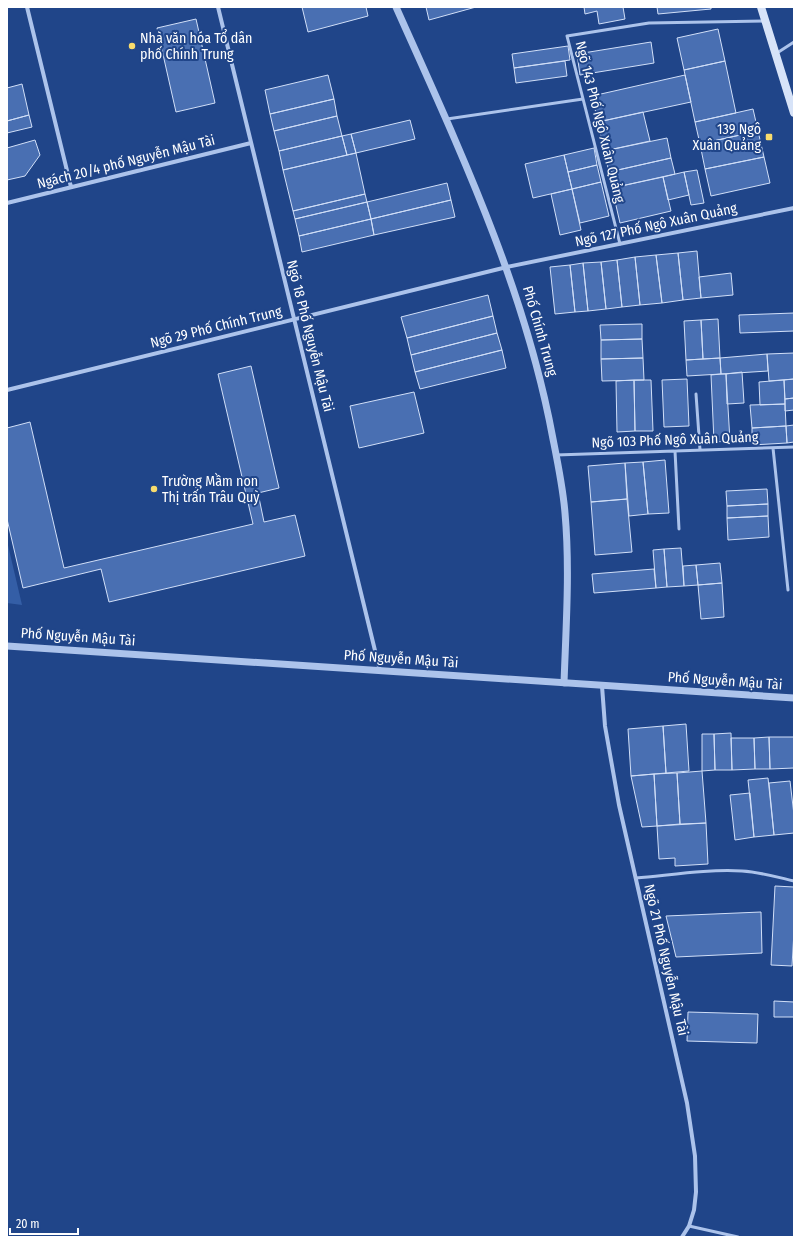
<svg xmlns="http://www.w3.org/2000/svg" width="801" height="1244" viewBox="0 0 801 1244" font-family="'Fira Sans Condensed',sans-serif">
<rect width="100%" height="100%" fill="#204589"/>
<path fill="#345ea6" d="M7,541L22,605L7,603Z"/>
<path fill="#496fb2" stroke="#d1dff8" d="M302,7H366L368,16L308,32Z
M426,7H476L429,20Z
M584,7H623L625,19L599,24L597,11L585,14Z
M657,7H711V9L658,14Z
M196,19L215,103L176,112L157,28Z
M718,29L725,61L684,70L677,38Z
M651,42L654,63L580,75L577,54Z
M568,46L570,60L514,68L512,54Z
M565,61L567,76L516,83L514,68Z
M725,61L736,113L695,122L684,70Z
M328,75L334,99L270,114L265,90Z
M685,75L691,102L598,122L592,96Z
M22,84L29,115L7,121V88Z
M334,99L337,116L274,131L270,114Z
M753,109L758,131L700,144L695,122Z
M643,112L650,141L604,151L598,122Z
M29,115L32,127L7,133V121Z
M337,116L342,136L279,151L274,131Z
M410,120L415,139L356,153L351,134Z
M758,131L764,157L705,169L700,144Z
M351,134L356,153L347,155L342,136Z
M342,136L347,155L283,170L279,151Z
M667,138L671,158L609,172L604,151Z
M35,140L40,155L25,176L7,180V148Z
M594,148L597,165L568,172L564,155Z
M356,153L365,194L293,211L283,170Z
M564,155L572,189L533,198L525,164Z
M764,157L770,183L711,196L705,169Z
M671,158L675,174L612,188L609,172Z
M597,165L601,182L572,189L568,172Z
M697,170L704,203L691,205L684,172Z
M684,172L689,195L668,200L663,177Z
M663,177L671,211L620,223L612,188Z
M601,182L609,216L580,223L572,189Z
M447,183L451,200L371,219L367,202Z
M572,189L581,230L560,235L551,194Z
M365,194L367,202L295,219L293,211Z
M451,200L455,217L374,235L371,219Z
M367,202L371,219L299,236L295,219Z
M371,219L374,235L302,252L299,236Z
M697,251L701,298L683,300L678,253Z
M678,253L683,300L662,303L656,255Z
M656,255L662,303L640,305L635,257Z
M635,257L640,305L622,307L617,260Z
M617,260L622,307L606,309L601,262Z
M601,262L606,309L588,311L583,263Z
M583,263L588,311L575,312L570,265Z
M570,265L575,312L555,314L550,267Z
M731,273L733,295L701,298L699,277Z
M488,295L493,316L407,338L401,317Z
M794,313V331L740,333L739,315Z
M493,316L497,333L411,355L407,338Z
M718,319L720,358L703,359L701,320Z
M701,320L703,359L686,360L684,321Z
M642,324V339L601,340L600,325Z
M497,333L502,350L415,372L411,355Z
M642,339L643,358L601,359V340Z
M502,350L506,368L420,389L415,372Z
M794,353V379L769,381L767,354Z
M767,354L768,371L721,374L720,358Z
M643,358L644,380L602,381L601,359Z
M720,358L721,374L687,376L686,360Z
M251,366L279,488L258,493L264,522L295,515L305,556L109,602L101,569L23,588L7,519V428L30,422L64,568L253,524L218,374Z
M742,372L744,403L727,404L726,374Z
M721,374H726L730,441L714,442L711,375Z
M687,379L689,426L664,427L662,380Z
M794,379V398L785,399L784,380Z
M634,380H651L653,431H635Z
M634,380L635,431L617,432L616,381Z
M784,380L785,404L760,405L759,382Z
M414,392L424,433L359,448L350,406Z
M794,398V410L785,411V399Z
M785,404L786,426L752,428L750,405Z
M794,425V442L787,443L786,426Z
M786,426L787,443L752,445V428Z
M665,460L669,513L648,514L643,462Z
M643,462L648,514L629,516L625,463Z
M625,463L627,499L591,502L588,466Z
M767,489L768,504L727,506L726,491Z
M627,499L632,552L595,555L591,502Z
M768,504V516L727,518V506Z
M768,516L769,537L728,540L727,518Z
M681,548L684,586L667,587L664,549Z
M664,549L667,587L656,588L653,550Z
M720,563L722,583L698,585L696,565Z
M696,565L698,585L684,586L683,566Z
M654,569L656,588L594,593L592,574Z
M722,583L724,617L701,619L698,585Z
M686,724L689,771L666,773L663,726Z
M663,726L666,773L631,776L628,729Z
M731,733L732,770H715L714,734Z
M702,734H714L715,770L702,771Z
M769,737H794V768L770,769Z
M769,737L770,769H755L754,738Z
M731,738H754L755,769L732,770Z
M702,771L706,823L680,824L677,773Z
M677,773L680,824L657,826L654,774Z
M654,774L657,826L642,827L631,776Z
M768,778L774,835L754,837L748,780Z
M790,781L794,815V833L774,835L769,783Z
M750,793L754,837L735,840L730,795Z
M706,823L708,864L675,866V858L659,859L657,826Z
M775,886L794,887V931L792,966L771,965Z
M761,912L762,953L676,957L666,916Z
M774,1001L794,1002V1017H774Z
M688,1012L758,1014L757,1043L687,1041Z"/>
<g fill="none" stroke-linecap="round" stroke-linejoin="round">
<path stroke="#acc3eb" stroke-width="3" d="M777,53L794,42
M447,119L583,99
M620,244L567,36L649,23L764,21
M696,394L700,450
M773,448L788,590
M675,451L679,529
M556,455L794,447
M636,878C671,875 707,869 742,871C760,872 777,877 794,881
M689,1226L738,1237"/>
<path stroke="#acc3eb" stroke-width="4" d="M27,7L71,187
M218,7L380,671
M7,203L251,143
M7,390L507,267L794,208
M602,686L605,726L619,805L687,1103L695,1156L696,1192L694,1210L689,1226L682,1237"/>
<path stroke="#acc3eb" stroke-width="7" d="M396,7C459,148 525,287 553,439C558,464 563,488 565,513C570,569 566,626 564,683
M7,646L794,698"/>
<path stroke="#d7e3f8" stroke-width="8" d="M761,7L794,113"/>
</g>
<g fill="#f8dc6d" stroke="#204589" stroke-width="1.5">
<circle cx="132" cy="46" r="4"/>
<rect x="765" y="133" width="8" height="8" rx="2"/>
<circle cx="154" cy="489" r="4"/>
</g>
<g text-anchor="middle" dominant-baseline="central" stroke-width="4" stroke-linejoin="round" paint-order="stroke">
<g font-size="14" fill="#fff" stroke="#204589" text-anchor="start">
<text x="140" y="38">Nhà văn hóa Tổ dân<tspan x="140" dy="16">phố Chính Trung</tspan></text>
<text x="761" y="129" text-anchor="end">139 Ngô<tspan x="761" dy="16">Xuân Quảng</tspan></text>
<text x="162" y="481">Trường Mầm non<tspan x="162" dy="16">Thị trấn Trâu Quỳ</tspan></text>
</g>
<g font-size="14" fill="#fff" stroke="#204589">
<text transform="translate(600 122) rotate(76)">Ngõ 143 Phố Ngô Xuân Quảng</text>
<text transform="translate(126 162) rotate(-14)">Ngách 20/4 phố Nguyễn Mậu Tài</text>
<text transform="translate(656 225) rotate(-12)">Ngõ 127 Phố Ngô Xuân Quảng</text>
<text transform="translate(216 327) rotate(-14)">Ngõ 29 Phố Chính Trung</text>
<text transform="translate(540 331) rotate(74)">Phố Chính Trung</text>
<text transform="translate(310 336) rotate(76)">Ngõ 18 Phố Nguyễn Mậu Tài</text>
<text transform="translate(675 440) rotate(-2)">Ngõ 103 Phố Ngô Xuân Quảng</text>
<text transform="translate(78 637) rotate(4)">Phố Nguyễn Mậu Tài</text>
<text transform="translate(401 659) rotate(4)">Phố Nguyễn Mậu Tài</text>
<text transform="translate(725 681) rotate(4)">Phố Nguyễn Mậu Tài</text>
<text transform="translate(666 960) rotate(77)">Ngõ 21 Phố Nguyễn Mậu Tài</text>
</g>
</g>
<rect width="801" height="1244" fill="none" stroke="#ffffff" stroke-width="16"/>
<path d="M10 1228v6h68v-6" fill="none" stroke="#ffffff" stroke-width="2"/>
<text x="16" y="1228" font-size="12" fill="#ffffff" stroke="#204589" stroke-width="3" paint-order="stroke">20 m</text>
</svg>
